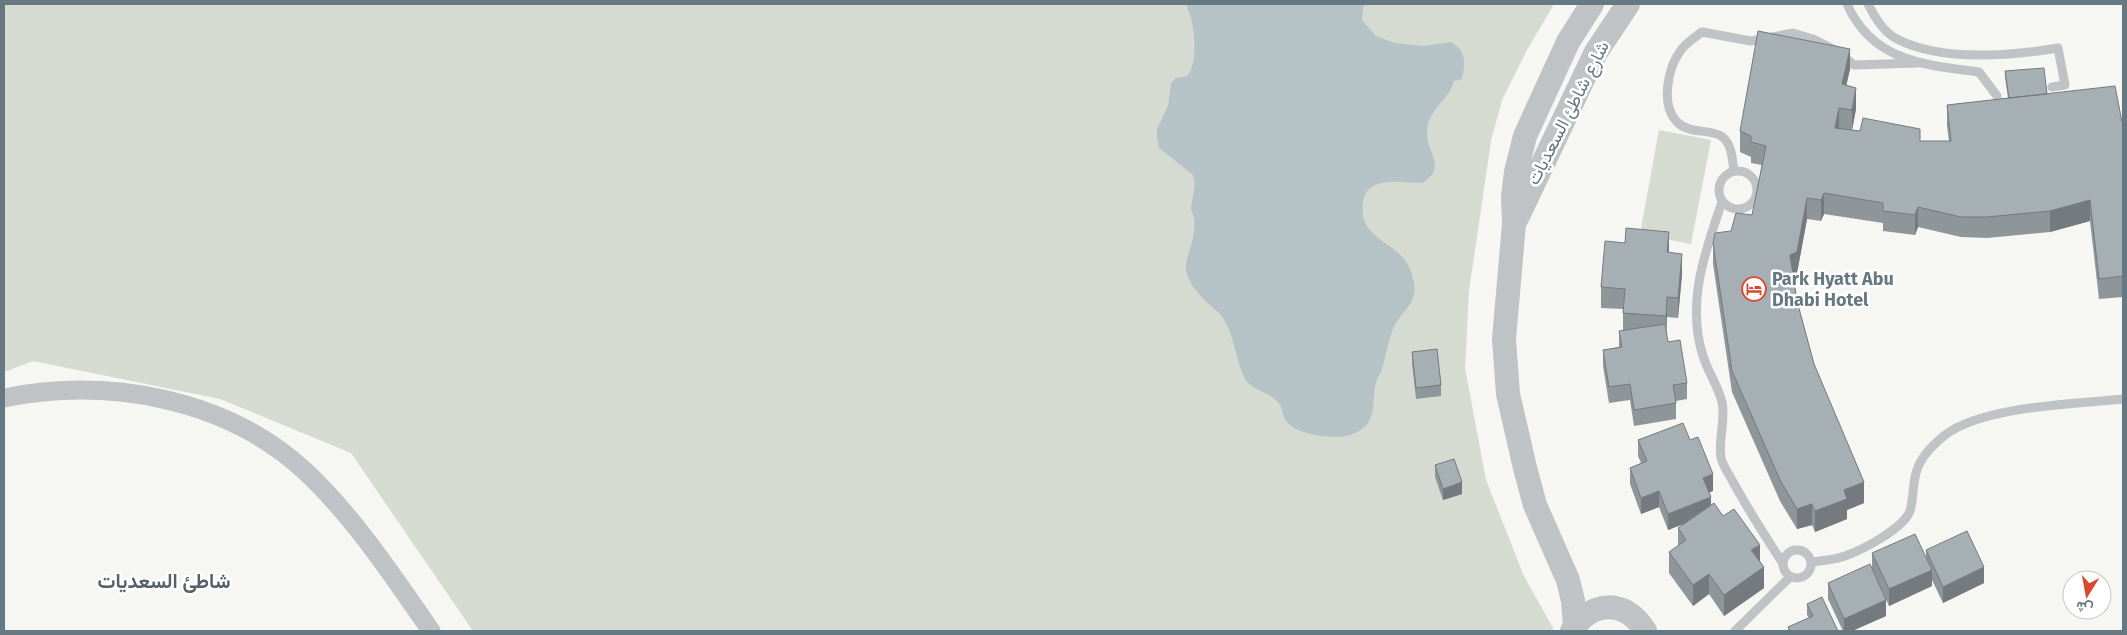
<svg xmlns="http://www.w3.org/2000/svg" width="2127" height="635" viewBox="0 0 2127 635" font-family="'Fira Sans',Vazirmatn,sans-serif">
<rect width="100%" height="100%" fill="#f6f6f3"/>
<path fill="#d6dbd2" d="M4,4H1554L1526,52L1502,100L1491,141L1469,291L1465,368L1486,480L1524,576L1553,628V631H473L351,453L220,399L33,361L4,372Z
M1659,130L1711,140L1691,244L1640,234Z"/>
<path fill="#b6c3c6" d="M1187,4H1364L1362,20L1376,36L1395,43L1423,46L1451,42C1467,51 1465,64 1462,79L1454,81C1449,101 1429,107 1427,131C1426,152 1448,168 1422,183C1402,183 1365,174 1363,204C1362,213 1363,221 1369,229C1387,250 1407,248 1414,282C1418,305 1400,312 1393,329C1388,342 1386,355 1382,369C1380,374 1376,380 1375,386C1373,397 1375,408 1370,419C1366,428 1359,432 1350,435C1335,440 1296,435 1286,421C1282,415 1283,407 1277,401C1268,392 1249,389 1244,377C1235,357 1234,332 1220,314C1218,311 1214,310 1212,307C1202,298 1188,284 1186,270C1185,260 1191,248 1193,237C1194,232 1195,224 1194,219C1194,215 1191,212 1191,208C1192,197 1197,186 1193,175L1163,151L1159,148L1157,138V129L1168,106L1171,83L1176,78L1187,76C1198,65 1195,29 1190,15C1188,10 1187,9 1187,4Z"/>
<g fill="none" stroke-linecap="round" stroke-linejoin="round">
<path stroke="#bfc3c6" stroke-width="9" d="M1847,4C1872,61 1924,65 1979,72L1997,96
M1868,4C1875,17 1883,32 1897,39C1942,62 2009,56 2058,48L2065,85L2052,87
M1719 190a19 19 0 1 1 38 0a19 19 0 1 1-38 0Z
M1734,171C1732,158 1732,143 1721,136C1710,129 1689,134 1677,122C1660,105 1668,67 1681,50C1686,43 1695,37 1702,32L1751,41L1793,33L1813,39L1837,51L1854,65L1918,63
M1722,202C1705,251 1686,304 1703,356C1708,372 1718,386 1722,402C1726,420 1718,439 1721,458C1723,466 1729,474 1733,482C1748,509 1765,536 1782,562
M1783 564a14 14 0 1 1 28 0a14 14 0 1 1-28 0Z
M1811,562C1822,561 1834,560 1845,556C1862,550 1903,529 1910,511C1914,498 1912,483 1917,470C1921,456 1934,444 1945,435C1984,406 2074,404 2123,399
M1735,631L1790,577"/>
<path stroke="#bfc3c6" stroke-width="19" d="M4,398C107,377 226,398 305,471C354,517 393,576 431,631"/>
<path stroke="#bfc3c6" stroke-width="24" d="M1517,218L1596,52L1628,4
M1575,626L1573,601L1568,580L1535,505L1525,468L1508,394L1504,339L1514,224L1513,196L1516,172L1525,136L1568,42L1592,4
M1572,631C1591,600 1626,599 1645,631"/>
</g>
<path fill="#8f969a" d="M1850,69L1846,85L1856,109L1852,130L1920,141H1949L1947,126V105L2008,98L2005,77V71L2047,94L2122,122L2123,121V297L2099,299L2090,221L2050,232L1987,238L1961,237L1918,227L1915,235L1883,231V223L1824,214L1821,221L1807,219L1797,273L1793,274L1797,301L1814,364L1864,503L1847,510V519L1815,532L1812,525L1797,529L1780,501L1732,392L1713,264V243L1731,231L1752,215L1762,165L1751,163V157L1740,152V131Z
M1669,252L1682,274L1678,318L1667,317L1666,331L1668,342L1687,383V399L1676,401V419L1634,426L1630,400L1609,403L1603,366V350L1619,347V331H1623V309L1601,308V287Z
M1412,352L1441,385V396L1416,399L1412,363Z
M1638,440L1713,491L1709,492L1711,505L1723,516L1760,562L1764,588L1724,616L1709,594L1693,606L1669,573V552L1678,546V528L1686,523L1668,530L1659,507L1641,514L1630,484V468L1641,463L1638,456Z
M1435,465L1462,494L1443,500L1435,477Z
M1926,550L1984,583L1943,603L1932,580V586L1889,606L1872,569V553L1926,557Z
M1828,583L1886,616L1852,631H1843L1828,599Z
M1807,604L1838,631H1788V627L1809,618L1807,615Z"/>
<path fill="#747a7d" d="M1850,49V69L1842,105V84Z
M1856,88V109L1852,130V110Z
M1839,108V129L1835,128Z
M1824,193V214L1821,221V200Z
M1807,198V219L1797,273L1790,275V255Z
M2090,200V221L2050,232V211Z
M1918,207V227L1915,235V215Z
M1669,232V253L1667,252Z
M1682,254V274L1678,318V298Z
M1667,297V317L1666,337V316Z
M1713,474V491L1703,495V478Z
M1462,482V494L1443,500V489Z
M1864,482V503L1847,510V519L1815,532V511L1844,490Z
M1659,491V507L1641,514V498Z
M1711,497V513L1668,530V514Z
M1812,504V525L1797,529V509Z
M1760,545V565L1751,550Z
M1764,567V588L1724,616V595Z
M1984,567V583L1943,603V587Z
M1932,570V586L1889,606V589Z
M1709,574V594L1693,606V585Z
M1886,600V616L1852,631H1844V619Z"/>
<path fill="#a6afb3" stroke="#747a7d" d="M1758,31L1850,49L1842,84L1856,88L1852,110L1839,108L1835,128L1860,131L1863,118L1920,129V141H1951L1947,105L2115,86L2122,122L2123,121V276L2099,279L2090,200L2050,211L1987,217H1961L1918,207L1915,215L1883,211V203L1824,193L1821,200L1807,198L1797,252L1790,255L1797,301L1814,364L1864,482L1844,490L1847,499L1815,511L1812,504L1797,509L1780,480L1732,371L1713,243L1715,233L1731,231L1736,213L1752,215L1766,146L1751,142V136L1740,131Z
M2044,68L2047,94L2009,98L2005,71Z
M1626,228L1669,232L1667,252L1682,254L1678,298L1667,297L1666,316L1623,313L1625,289L1601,287L1605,241L1625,243Z
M1665,324L1668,342L1680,340L1687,383L1673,385L1676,403L1634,410L1630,384L1609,387L1603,350L1622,347L1619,331Z
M1437,349L1441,385L1416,388L1412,352Z
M1683,423L1690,440L1698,437L1713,474L1703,478L1711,497L1668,514L1659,491L1641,498L1630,468L1647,461L1638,440Z
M1454,459L1462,482L1443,489L1435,465Z
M1714,503L1723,516L1734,509L1760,545L1751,550L1764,567L1724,595L1709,574L1693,585L1669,552L1686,540L1678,528Z
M1967,531L1984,567L1943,587L1926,550Z
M1915,534L1932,570L1889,589L1872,553Z
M1870,564L1886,600L1844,619L1828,583Z
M1822,597L1838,631H1790L1788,627L1813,616L1807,604Z"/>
<defs>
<g id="hotel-ring" transform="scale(1.25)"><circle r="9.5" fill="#fff" stroke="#da492f" stroke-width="1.5"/><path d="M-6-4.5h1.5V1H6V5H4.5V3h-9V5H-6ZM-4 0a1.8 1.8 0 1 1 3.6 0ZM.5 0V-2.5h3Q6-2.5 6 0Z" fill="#da492f"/></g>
</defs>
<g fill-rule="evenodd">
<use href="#hotel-ring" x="1754" y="289"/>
</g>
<g text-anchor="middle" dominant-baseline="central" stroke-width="5" stroke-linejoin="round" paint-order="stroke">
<g font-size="18" fill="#667882" stroke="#fff">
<text transform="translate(1568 113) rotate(-63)">شارع شاطئ السعديات</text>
</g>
<g font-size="18" font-weight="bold" fill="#667882" stroke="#fff" text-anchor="start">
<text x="1772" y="279">Park Hyatt Abu<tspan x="1772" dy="21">Dhabi Hotel</tspan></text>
</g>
<g font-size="20" font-weight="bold" fill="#546168" stroke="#fff">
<text x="164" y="581">شاطئ السعديات</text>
</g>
</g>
<rect width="2127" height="635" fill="none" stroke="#667882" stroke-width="10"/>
<g transform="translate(2087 595) rotate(191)"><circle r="24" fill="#ffffff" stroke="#c2c9cd"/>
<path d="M0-4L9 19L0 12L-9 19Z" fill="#da492f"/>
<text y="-8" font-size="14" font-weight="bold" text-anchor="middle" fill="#667882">ش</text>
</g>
</svg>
